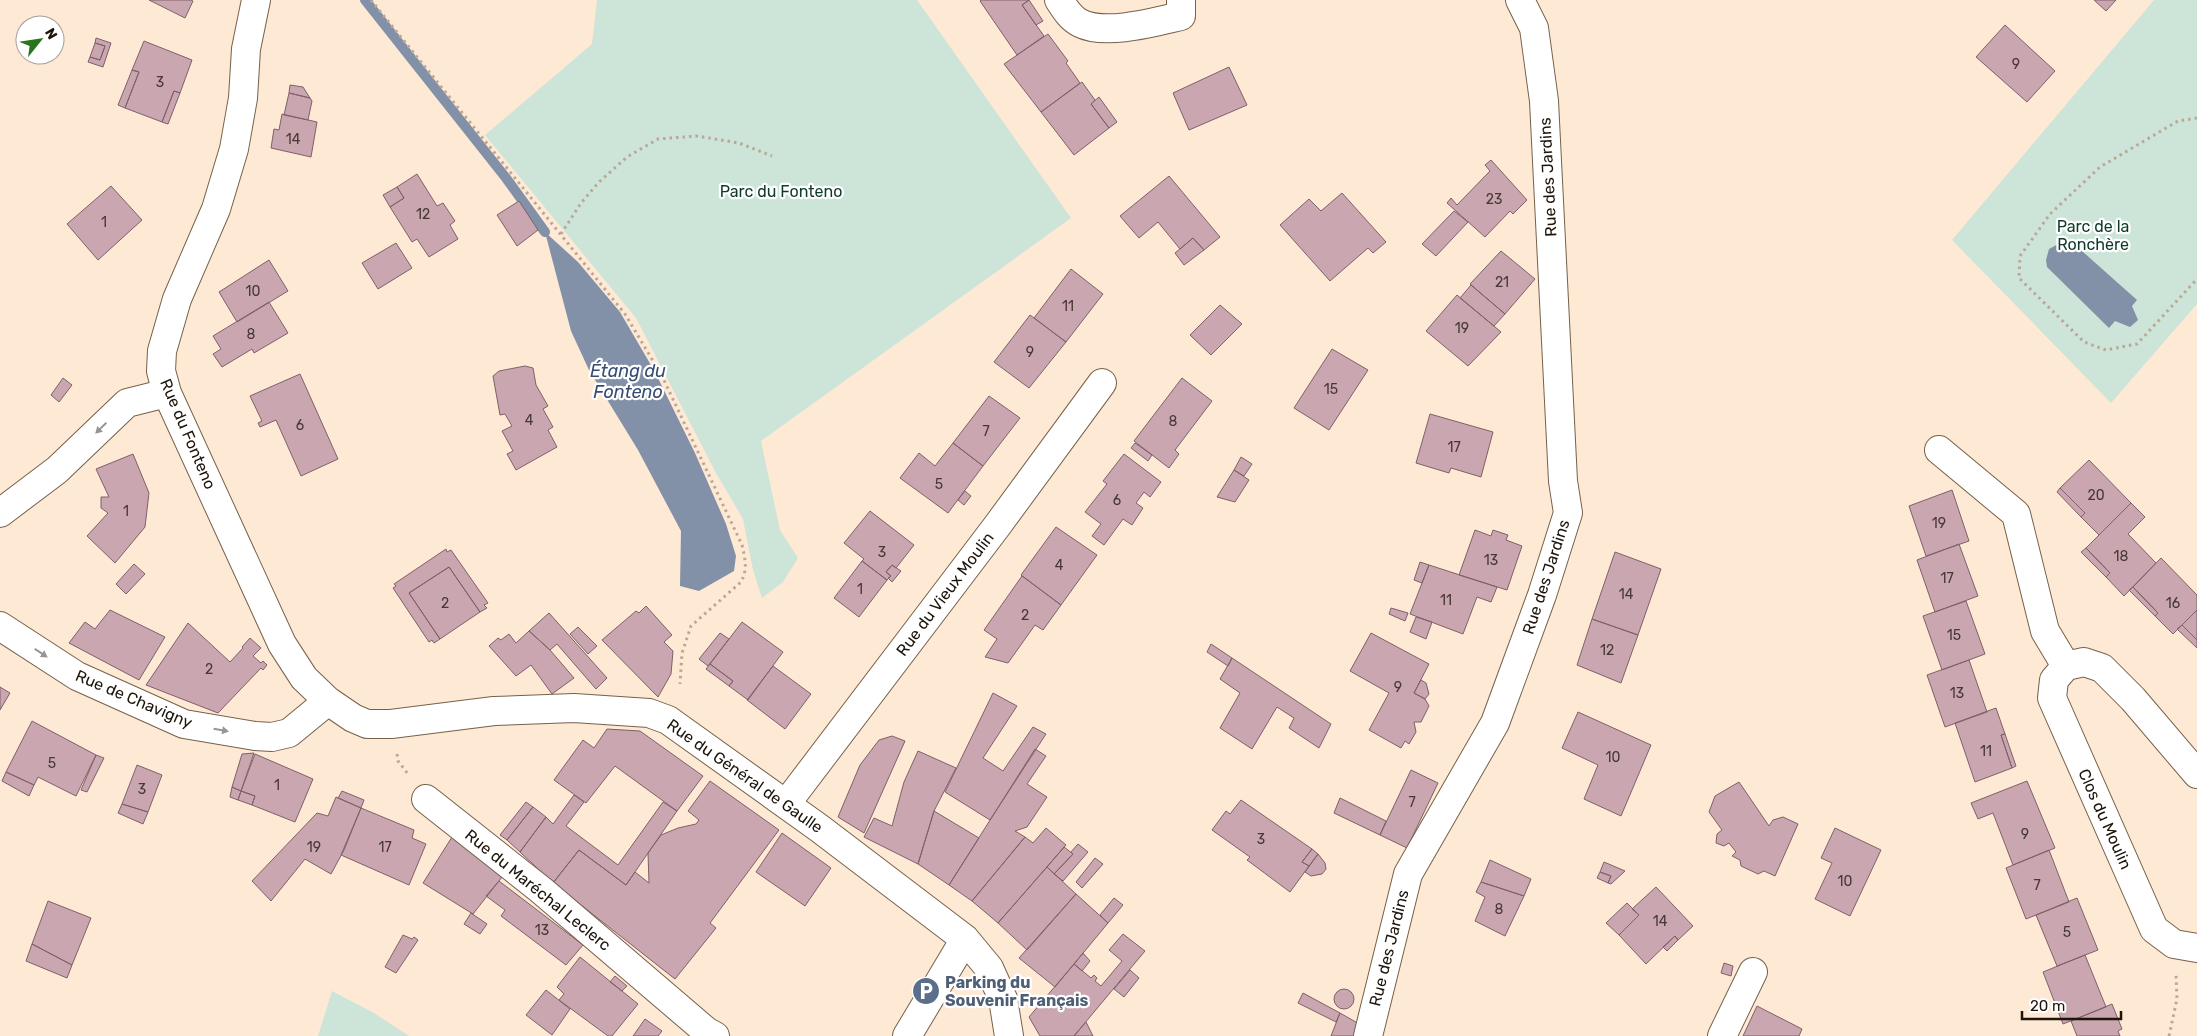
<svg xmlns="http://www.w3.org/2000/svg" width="2197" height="1036" viewBox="0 0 2197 1036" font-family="Rubik,sans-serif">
<rect width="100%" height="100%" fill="#fee9d5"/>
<path fill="#cde4d9" d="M597,0H917L1071,218L761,441L780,530L798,558L783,582L762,598L753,570L743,519L716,473L636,318L485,135L592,44Z
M2154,0H2197V304L2111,403L1952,240Z
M332,991L374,1013L409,1036H318Z"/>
<path fill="#8290a8" d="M545,232L578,262L620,312L655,372L695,453L726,524L736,556L734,571L699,591L680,586L681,531L638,450L589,370L571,331Z
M2062,242L2073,243L2137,300L2132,306L2138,320L2130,327L2115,321L2109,328L2047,267L2046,260L2049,249Z"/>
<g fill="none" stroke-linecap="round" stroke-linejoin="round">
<path stroke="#8290a8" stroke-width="10" d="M365,0L506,178L545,232"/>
</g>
<path fill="#c9a6b0" stroke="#806069" d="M149,0H191L193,1L185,18Z
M981,0H1029L1022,5L1044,36L1017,55L980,1Z
M1029,0L1043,21L1036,25L1022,5Z
M2094,0H2116L2106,11Z
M2005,25L2055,71L2027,102L1976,57Z
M1048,34L1068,61L1066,63L1080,83L1041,112L1004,64Z
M96,38L111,43L103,67L88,62L90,57L100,60L105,46L95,43Z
M144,41L192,60L180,93L174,91L162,122L125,108L139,72L132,70Z
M95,43L105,46L100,60L90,57Z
M1229,67L1247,105L1189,130L1173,93Z
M132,70L139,72L125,108L118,105Z
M1082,82L1095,100L1091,104L1109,128L1074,155L1041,112Z
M290,85L303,87L310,98L289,93Z
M174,91L180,93L168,124L162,122Z
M289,93L310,98L312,101L308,120L284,115Z
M1099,97L1117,122L1109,128L1091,104Z
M282,114L317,122L311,157L271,148L274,129L279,130Z
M1491,160L1527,200L1513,214L1510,211L1485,237L1447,203L1451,198L1457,205L1490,171L1485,165Z
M417,174L437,206L443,203L455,221L450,225L458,239L429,257L417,239L412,242L390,207L404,198L397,187Z
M1169,176L1220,237L1204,250L1193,238L1180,249L1158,222L1139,238L1120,216Z
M111,186L142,220L98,260L67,224Z
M397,187L404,198L390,207L383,195Z
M1342,193L1386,242L1373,253L1368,248L1330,281L1280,225L1309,199L1321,211Z
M519,201L538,230L517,246L497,215Z
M1454,211L1468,222L1436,256L1422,244Z
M1193,238L1204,250L1184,265L1175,253Z
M396,243L412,268L378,289L362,263Z
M1501,251L1535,279L1505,314L1470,284Z
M269,260L288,291L237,322L219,292Z
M1071,269L1103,294L1066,342L1034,318Z
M1471,285L1505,314L1494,326L1460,298Z
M1457,295L1501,332L1468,366L1426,331Z
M269,302L288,333L254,353L252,349L222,367L213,354L221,349L213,336Z
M1220,305L1242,324L1211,355L1190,335Z
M1030,315L1066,342L1029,388L994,362Z
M1332,349L1368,370L1329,430L1294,408Z
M525,366L533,368L536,385L548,406L543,409L553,427L548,430L557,447L516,470L507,454L513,451L502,431L512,426L505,414L500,415L493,376L499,371Z
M300,374L338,459L301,476L276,420L260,427L258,423L262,421L250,396Z
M63,378L72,385L59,402L51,395Z
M1182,378L1212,401L1175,450L1179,454L1169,468L1134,441Z
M989,396L1020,418L983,466L953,443Z
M1430,414L1493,432L1481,477L1451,468L1449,473L1416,463Z
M953,443L983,466L948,513L900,478L919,453L935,466Z
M1135,443L1152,455L1148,461L1131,448Z
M133,454L149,493L145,527L115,563L87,536L108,513L101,508V497H109L96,469Z
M1124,454L1161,482L1150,497L1144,492L1136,503L1143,508L1132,525L1123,519L1104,545L1092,536L1101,524L1085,512L1107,484L1103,481Z
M1241,457L1252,464L1244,476L1234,470Z
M2089,460L2131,503L2099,535L2081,517L2085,513L2060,488Z
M1234,470L1249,480L1235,502L1217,497Z
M2060,488L2085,513L2081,517L2057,492Z
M1952,490L1969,541L1926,556L1909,506Z
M965,491L971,496L964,505L958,500Z
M2131,503L2145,517L2128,534L2156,563L2124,596L2106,577L2110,573L2086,548Z
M870,511L914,545L896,568L892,565L886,572L891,576L887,580L862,561L864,559L844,543Z
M1056,527L1097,555L1061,605L1021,575Z
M1475,530L1491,536L1493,530L1508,535L1506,540L1522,546L1507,590L1459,575Z
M1959,544L1978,596L1935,612L1917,560Z
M2086,548L2110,573L2106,577L2081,552Z
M446,549L447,552L451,550L488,603L484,605L487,608L480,612L449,567L409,593L440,639L434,643L432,640L429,642L393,588L396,586L394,584Z
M1615,552L1661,569L1638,635L1592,619Z
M2161,558L2197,595V610L2173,634L2155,616L2158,613L2133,587Z
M862,561L887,580L859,617L834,598Z
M1420,562L1429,565L1422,583L1414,580Z
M134,564L145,574L126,594L116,584Z
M892,565L901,571L892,582L888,578L891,576L886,572Z
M1429,565L1497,587L1491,602L1477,597L1463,634L1410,614Z
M449,567L480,612L440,639L409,593Z
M1022,576L1061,605L1043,630L1035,625L1008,663L985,657L997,639L984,630Z
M2133,587L2158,613L2155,616L2129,590Z
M1966,601L1985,654L1942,670L1923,616Z
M646,606L672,635L664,642L673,651L671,674L658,697L602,640L636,611L639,613Z
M1391,608L1408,613L1405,621L1389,614Z
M110,610L165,637L139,680L69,643L85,622L95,629Z
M2197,610V640L2182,625Z
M549,613L607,678L596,689L557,644L550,650L529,631Z
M1416,617L1432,622L1426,639L1410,632Z
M1592,619L1638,635L1621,683L1577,665Z
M742,622L783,652L748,700L729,686L733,681L710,664Z
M188,623L230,662L243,648L242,647L250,638L261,648L253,656L261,663L263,661L267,665L263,670L261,668L218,713L146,685Z
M2182,625L2197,640V648L2177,629Z
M578,627L597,646L588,654L570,634Z
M529,631L550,650L574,678L552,694L531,665L516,676L489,646L498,638L501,640L509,634L516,643Z
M720,633L729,639L708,666L699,659Z
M1371,633L1429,664L1414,693L1425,699L1429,706L1421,722H1414L1416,732L1409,744L1405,741L1401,748L1369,730L1389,693L1350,671Z
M1211,644L1232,658L1228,666L1207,652Z
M1232,658L1331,724L1319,748L1289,728L1294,718L1277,707L1252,749L1220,728L1240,693L1220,679Z
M1969,660L1987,712L1945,727L1927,675Z
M710,664L733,681L729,686L706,669Z
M773,666L811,694L785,729L747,700Z
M1421,680L1426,683L1429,694L1425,699L1414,693Z
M0,687L10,693L0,710Z
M993,693L1017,706L983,758L1003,771L1033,727L1046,734L990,820L945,792Z
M1996,708L2005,734L2001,735L2012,768L1975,782L1955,723Z
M1578,712L1651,745L1621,816L1584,799L1598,765L1562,748Z
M32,721L96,755L76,796L38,777L34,785L6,772Z
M607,729L640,731L703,776L677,811L615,766L586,803L554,780L583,740L594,748Z
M2005,734L2016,766L2012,768L2001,735Z
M892,736L905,741L864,833L838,817L860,765L879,740Z
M1035,749L1046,756L1027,784L1047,797L1027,827L1015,831L1025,837L972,901L949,885Z
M918,751L956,768L934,811L918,864L864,837L874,818L892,826L904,782Z
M254,753L241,791L232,787L242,754Z
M255,754L313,779L295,822L252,805L255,796L241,791Z
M96,755L104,758L87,792L81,790Z
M137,765L162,775L148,812L122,804Z
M1411,770L1438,783L1407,848L1380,835Z
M6,772L34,785L29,796L2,781Z
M710,781L779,830L710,923L716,928L675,979L553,883L579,850L626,885L635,872L649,883L648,853L661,835L678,828L696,824L699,820L688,811Z
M2027,781L2055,848L2013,865L1993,813L1978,819L1971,803Z
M1739,782L1769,826L1773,820L1783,817L1798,824L1775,876L1764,871L1758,874L1741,866L1740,860L1732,856L1736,852L1729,843L1724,846L1716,843L1717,834L1722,830L1709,812L1715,796Z
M232,787L241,791L238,800L230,797Z
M241,791L255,796L252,805L238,800Z
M342,791L364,800L361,808L338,798Z
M574,795L584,802L566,826L618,865L663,802L677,811L626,885L579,850L553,883L520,852L546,817L553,824Z
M336,797L361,808L344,850L331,874L305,859L271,901L252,881L317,813L328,816Z
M1340,798L1386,821L1380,835L1334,813Z
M1241,800L1312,849L1302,862L1309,866L1290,892L1247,860L1250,857L1212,830L1226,811L1230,814Z
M526,802L533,807L507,840L500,835Z
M122,804L148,812L143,824L118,813Z
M533,807L546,817L520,852L507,840Z
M361,808L414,830L412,838L426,844L409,885L341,855Z
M934,811L979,838L949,885L918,864Z
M1046,828L1066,845L998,923L972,901L1025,837L1033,843Z
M1835,828L1881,850L1850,916L1815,899L1832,863L1821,858Z
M782,833L831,868L805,906L756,872Z
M452,837L502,877L473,914L423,883Z
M1078,844L1088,852L1063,881L1054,874L1073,854L1071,852Z
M1064,847L1073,854L1054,874L1047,867Z
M1312,849L1318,854L1309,866L1302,862Z
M2049,850L2069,902L2026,919L2006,868Z
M1318,854L1325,863L1326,869L1322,874L1311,876L1305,872Z
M1095,858L1103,864L1082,888L1076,882Z
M1490,860L1531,879L1524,896L1481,882Z
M1604,862L1625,871L1611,884L1608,883L1611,876L1600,872Z
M1047,867L1076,894L1027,950L998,923Z
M1600,872L1611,876L1608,883L1597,878Z
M499,881L583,945L566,965L501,916L505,910L486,896Z
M1481,882L1524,896L1505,936L1475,921L1485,897L1476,892Z
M1656,887L1693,926L1678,940L1675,936L1646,964L1619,935L1639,915L1632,909Z
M1076,894L1108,923L1055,987L1019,958Z
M1114,898L1123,905L1108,923L1100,915Z
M2077,898L2098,950L2057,966L2036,915Z
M48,901L91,918L72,965L32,944Z
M1627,903L1639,915L1619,935L1606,923Z
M471,913L487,924L480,934L464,924Z
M1123,934L1145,951L1074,1036H1040L1029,1017L1074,964L1091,978L1094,975L1097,978L1095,981L1101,986L1122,961L1109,950Z
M403,935L412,939L414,937L418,940L396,973L385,967Z
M1675,936L1678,940L1667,951L1663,947Z
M32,944L72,965L67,978L26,961Z
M1083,953L1090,961L1082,971L1074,964Z
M2085,955L2106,1007L2063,1024L2043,972Z
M580,957L638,1004L612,1036H608L559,1000L564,994L557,987Z
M1724,963L1733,966L1731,976L1721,973Z
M1130,970L1139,978L1124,997L1114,989Z
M615,976L627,986L622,991L610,982Z
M1334 999a10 10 0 1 1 20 0a10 10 0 1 1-20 0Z
M546,990L570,1009L552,1035L526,1015Z
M1303,993L1340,1013L1336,1022L1298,1003Z
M2112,1004L2122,1029L2118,1031L2120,1036H2077L2071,1021Z
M1757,1006L1802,1029L1799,1036H1743Z
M1340,1013L1361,1025L1360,1036H1331Z
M645,1019L662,1031L658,1036H633Z
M1086,1022L1093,1036H1074Z"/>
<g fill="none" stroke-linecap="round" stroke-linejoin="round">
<g stroke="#76614a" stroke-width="30">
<path id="minor" d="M256,0L246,49L243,98L234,149L216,209L177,299L162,351L161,371L167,393L282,644L304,678L328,701L353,718L367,724H391L494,711L574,708L649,713L668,720L819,828L965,939L989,968L1003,999L1009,1036
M1059,0C1065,9 1070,18 1080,23C1105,36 1155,22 1181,16V0
M1939,450L2016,514L2045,631L2066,666
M0,513L57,470L127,403L167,393
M0,626L77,676L184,724L255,736L272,737L289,733L328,701
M2197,774L2133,699L2102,668L2084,662L2066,666L2054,680L2052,698L2154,929L2174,944L2197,948
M426,799L541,890L706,1031L715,1036
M786,804L997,526L1102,383
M907,1036L965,939
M1368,1036L1408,874L1495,723L1542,595L1568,513L1563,481L1544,101L1534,28L1520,0
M1722,1036L1753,972"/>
</g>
<path stroke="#b9a897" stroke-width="3" stroke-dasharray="2.5 4" stroke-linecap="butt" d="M371,0L625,314L662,376L742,545C745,558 748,569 741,582L691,626L682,653L680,684
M2197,118L2178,121L2100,167L2050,214L2020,256L2019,278L2084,342L2106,350L2137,344L2197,279
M561,234L581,203L599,182L627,157L658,139L697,136L739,143L772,156
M397,754L398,761L408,774
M2169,1036L2177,999L2176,974"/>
<use href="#minor" stroke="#fff" stroke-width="28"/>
</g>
<defs><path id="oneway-solid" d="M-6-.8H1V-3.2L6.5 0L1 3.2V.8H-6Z" transform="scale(1.25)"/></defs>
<g fill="#999591">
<use href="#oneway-solid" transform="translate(101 428) rotate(136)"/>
<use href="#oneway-solid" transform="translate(41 653) rotate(33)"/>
<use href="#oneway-solid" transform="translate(221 730) rotate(10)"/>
</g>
<defs>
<g id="parking-disc" transform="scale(1.4375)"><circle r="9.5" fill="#5c6f8a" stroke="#fff"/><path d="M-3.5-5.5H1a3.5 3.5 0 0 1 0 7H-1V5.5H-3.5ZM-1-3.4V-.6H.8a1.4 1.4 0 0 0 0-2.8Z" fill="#fff"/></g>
</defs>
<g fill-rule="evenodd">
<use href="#parking-disc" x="926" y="991"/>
</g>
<g text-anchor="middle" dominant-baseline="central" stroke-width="4.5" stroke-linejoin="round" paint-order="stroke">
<g font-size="14" fill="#483834">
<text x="2016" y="64">9</text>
<text x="160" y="82">3</text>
<text x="293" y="139">14</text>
<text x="1494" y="199">23</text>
<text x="423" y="214">12</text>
<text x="104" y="222">1</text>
<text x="1502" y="282">21</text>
<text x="253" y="291">10</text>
<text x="1068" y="306">11</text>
<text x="1462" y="328">19</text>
<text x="251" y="334">8</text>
<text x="1030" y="352">9</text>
<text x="1331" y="389">15</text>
<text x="529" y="420">4</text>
<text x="1173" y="421">8</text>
<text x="300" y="425">6</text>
<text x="986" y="431">7</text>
<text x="1454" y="447">17</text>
<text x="939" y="484">5</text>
<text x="2096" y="495">20</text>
<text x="1117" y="500">6</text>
<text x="126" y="511">1</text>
<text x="1939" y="523">19</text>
<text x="882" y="552">3</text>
<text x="2121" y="556">18</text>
<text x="1491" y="560">13</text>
<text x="1059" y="565">4</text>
<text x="1947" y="578">17</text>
<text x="860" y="589">1</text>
<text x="1626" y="594">14</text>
<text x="1446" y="600">11</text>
<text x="445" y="603">2</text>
<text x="2173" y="603">16</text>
<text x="1025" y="615">2</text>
<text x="1954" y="635">15</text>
<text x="1607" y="650">12</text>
<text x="209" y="669">2</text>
<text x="1398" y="687">9</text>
<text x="1957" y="693">13</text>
<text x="1986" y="751">11</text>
<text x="1613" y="757">10</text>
<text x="52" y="763">5</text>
<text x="277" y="785">1</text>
<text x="142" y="789">3</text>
<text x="1412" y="802">7</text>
<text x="2025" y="834">9</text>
<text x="1261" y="839">3</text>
<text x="314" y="847">19</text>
<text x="385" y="847">17</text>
<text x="1845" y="881">10</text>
<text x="2037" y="885">7</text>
<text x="1499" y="909">8</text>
<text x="1660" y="921">14</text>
<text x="542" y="930">13</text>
<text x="2067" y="932">5</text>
</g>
<g font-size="16" fill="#1d140b" stroke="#fff">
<text transform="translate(1548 177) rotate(-93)">Rue des Jardins</text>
<text transform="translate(188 434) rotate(67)">Rue du Fonteno</text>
<text transform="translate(1546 577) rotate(-72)">Rue des Jardins</text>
<text transform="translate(945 594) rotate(-53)">Rue du Vieux Moulin</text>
<text transform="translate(134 699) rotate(23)">Rue de Chavigny</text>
<text transform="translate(745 776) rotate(35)">Rue du Général de Gaulle</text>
<text transform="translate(2105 819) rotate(66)">Clos du Moulin</text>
<text transform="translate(538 890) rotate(39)">Rue du Maréchal Leclerc</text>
<text transform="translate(1389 948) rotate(-76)">Rue des Jardins</text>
</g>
<g font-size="16" fill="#0e3a2a" stroke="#fff">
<text x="781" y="191">Parc du Fonteno</text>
<text x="2093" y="226">Parc de la<tspan x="2093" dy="18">Ronchère</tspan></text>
</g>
<g font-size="16" font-weight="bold" fill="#4e5e75" stroke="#fff" text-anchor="start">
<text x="945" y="982">Parking du<tspan x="945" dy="18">Souvenir Français</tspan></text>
</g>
<g font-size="18" font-style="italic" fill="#364c72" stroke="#fff">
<text x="628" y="371">Étang du<tspan x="628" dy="21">Fonteno</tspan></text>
</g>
</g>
<g transform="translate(40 40) rotate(60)"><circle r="24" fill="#ffffff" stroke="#a5a19d"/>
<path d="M0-4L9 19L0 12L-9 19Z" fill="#29751b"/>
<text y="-8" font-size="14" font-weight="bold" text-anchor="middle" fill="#1d140b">N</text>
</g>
<path d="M2022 1011v8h99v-8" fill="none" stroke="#1d140b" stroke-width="2.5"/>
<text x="2030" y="1011" font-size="15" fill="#1d140b" stroke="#ffffff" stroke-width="4" paint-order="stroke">20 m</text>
</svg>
